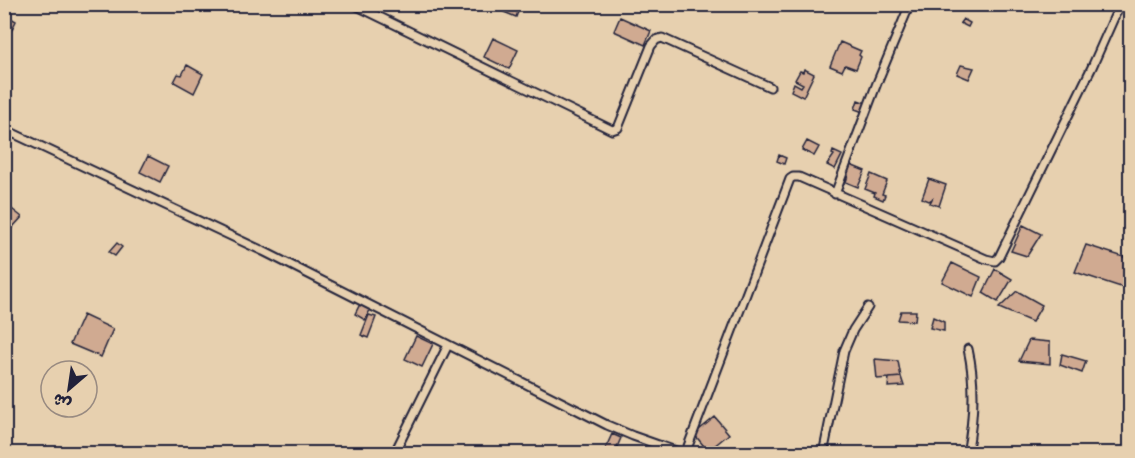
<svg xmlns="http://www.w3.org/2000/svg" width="1135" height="458" viewBox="0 0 1135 458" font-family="'Gochi Hand','Playpen Sans Arabic',sans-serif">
<rect width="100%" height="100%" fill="#e7d0af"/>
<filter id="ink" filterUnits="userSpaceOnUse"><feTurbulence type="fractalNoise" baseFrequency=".0167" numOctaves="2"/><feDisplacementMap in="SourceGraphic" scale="12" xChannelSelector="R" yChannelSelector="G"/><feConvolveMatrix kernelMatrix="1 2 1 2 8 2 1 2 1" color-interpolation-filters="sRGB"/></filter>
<g filter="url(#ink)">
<path fill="#d0aa91" stroke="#22223b" stroke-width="1.5" d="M506,7L518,12L516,17L504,12Z
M9,17L16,21L9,35L4,33V25Z
M620,17L651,31L645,45L614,31Z
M963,19L970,23L968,27L960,23Z
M493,38L518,50L509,69L484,57Z
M4,42L10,45L4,55Z
M840,42L861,51L859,55L861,57L856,69L845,65L842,71L830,66Z
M187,65L203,74L194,93L174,82L178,74L182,75Z
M961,65L974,68L969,79L957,74Z
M804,69L814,74L803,97L791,91L794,83L801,87L803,84L795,80L800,71L803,72Z
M858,100L866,103L863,112L855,109Z
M807,141L819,147L814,156L802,150Z
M833,151L842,155L835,169L827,165L834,155L832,154Z
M779,155L786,158L784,164L777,161Z
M148,156L168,166L160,182L140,172Z
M848,164L865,171L858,187L846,182L848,175L844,174Z
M871,174L887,181L882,194L885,195L883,200L874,196L875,193L865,189Z
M929,179L946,185L939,206L930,203L932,199L929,201L922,198Z
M8,206L22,217L12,228L4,222V210Z
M1023,225L1041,234L1027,256L1011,251Z
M117,243L122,247L115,256L109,252Z
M1086,245L1130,259V290L1075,272Z
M952,263L981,277L973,297L942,282Z
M995,269L1012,279L998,302L983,293Z
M1017,291L1042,305L1032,322L999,308Z
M360,304L370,310L365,320L355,314Z
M901,311H916L915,321L898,320Z
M83,315L113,329L101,357L70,344Z
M369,315L376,317L368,338L361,335Z
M933,317L944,322V331L930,328Z
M416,336L433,344L422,367L405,359Z
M1029,340L1050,342V364L1019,361Z
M1062,354L1086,361L1082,373L1060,365Z
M875,359L898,361L901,377L877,379Z
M901,377L904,386L888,387L889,378Z
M715,417L729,434L708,451L694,434Z
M612,434L621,438L614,454H603Z"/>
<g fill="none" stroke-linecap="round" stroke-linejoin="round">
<g stroke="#22223b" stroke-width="11">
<path id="minor" d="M353,4L612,130L618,128L651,46L656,40L662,38L770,87
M4,129L263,251L607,425L633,436L684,454
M835,194L877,83L910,4
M394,454L448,345
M685,454L790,179L793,177H799L986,259L995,261L999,257L1092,67L1120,4
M823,454L844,351L853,330L868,307
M967,454C974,418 976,384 968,349"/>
</g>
<use href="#minor" stroke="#e7d0af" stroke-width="7"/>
</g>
</g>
<rect width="1135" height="458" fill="none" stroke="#e7d0af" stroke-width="24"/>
<rect x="12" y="12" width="1111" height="434" fill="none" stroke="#22223b" stroke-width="2" filter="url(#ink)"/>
<g transform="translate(69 389) rotate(209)"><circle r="28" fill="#e7d0af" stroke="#988a81" stroke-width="1.5"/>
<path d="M0-4.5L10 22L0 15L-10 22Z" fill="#22223b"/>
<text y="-9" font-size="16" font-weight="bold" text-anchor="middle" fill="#22223b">ش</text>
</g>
</svg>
